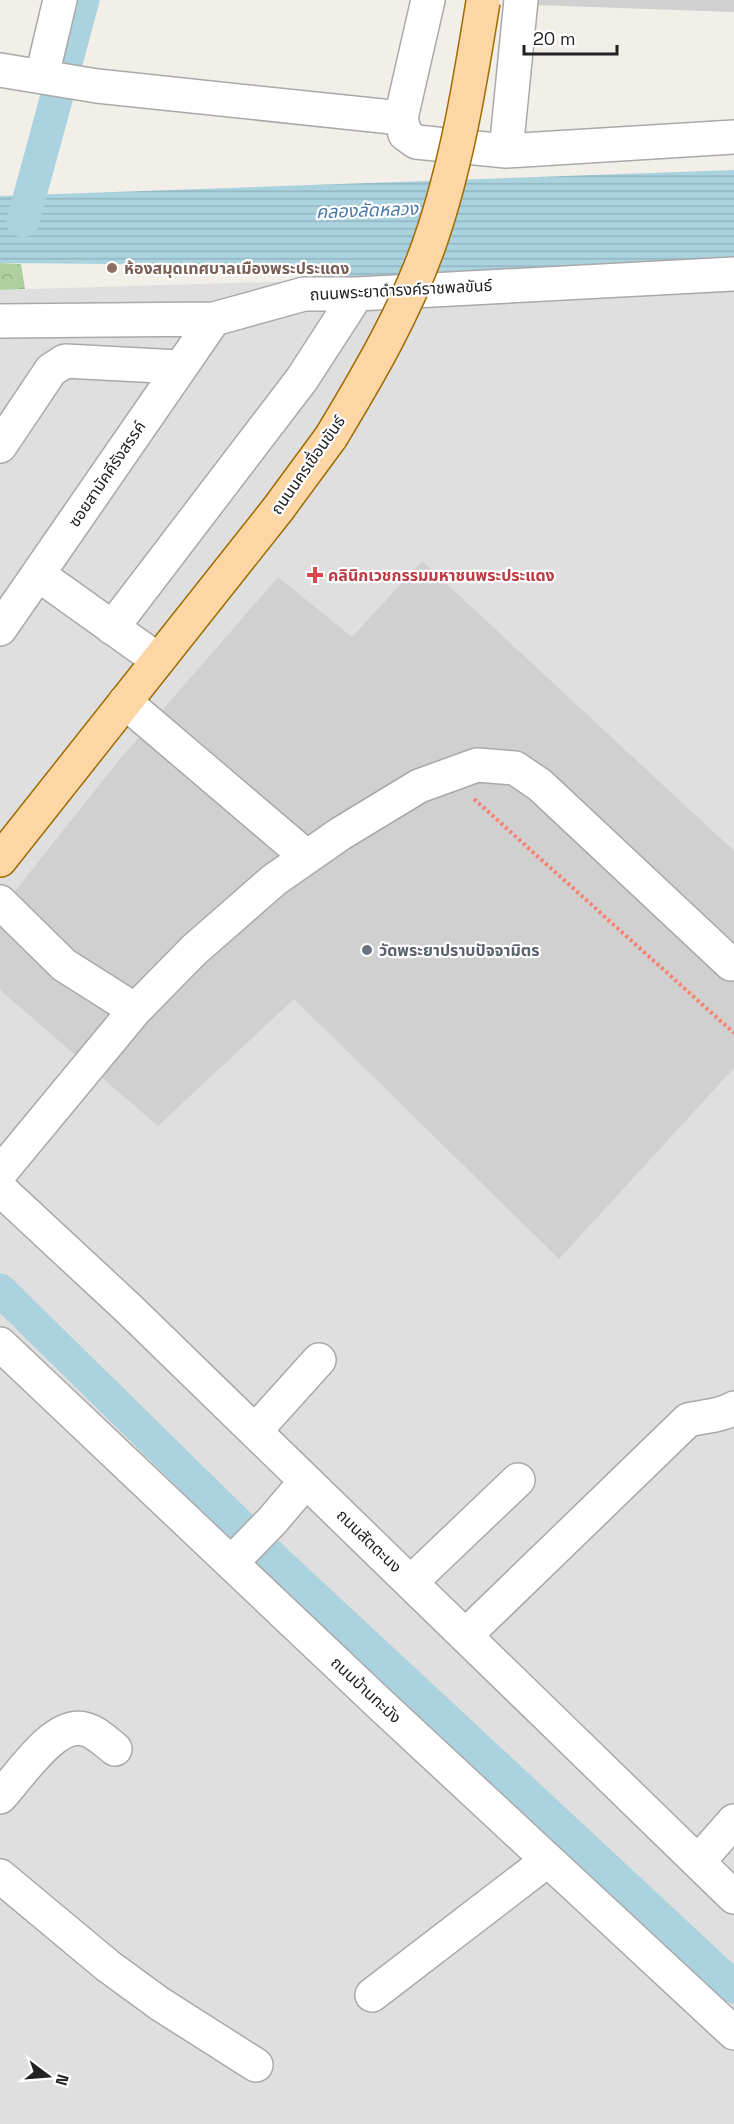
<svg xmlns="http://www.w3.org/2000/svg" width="734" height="2124" viewBox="0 0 734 2124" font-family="'Space Grotesk','Noto Sans Thai',sans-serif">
<defs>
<pattern id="forest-crowns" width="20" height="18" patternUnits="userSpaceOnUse" patternTransform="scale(1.5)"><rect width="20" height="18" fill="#add19e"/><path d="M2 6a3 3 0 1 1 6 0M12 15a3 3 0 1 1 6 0" fill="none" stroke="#95b388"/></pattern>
<pattern id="water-rules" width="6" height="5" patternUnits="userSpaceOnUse" patternTransform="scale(1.5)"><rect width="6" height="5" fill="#aad3df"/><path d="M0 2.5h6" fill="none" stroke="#92b5bf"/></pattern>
</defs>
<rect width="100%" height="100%" fill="#f2efe9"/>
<path fill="#e0dfdf" d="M734,268V2124H0V290Z"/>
<path fill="#d0d0d0" d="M537,0H734V12L536,5Z
M422,561L734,851V1068L559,1259L294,999L158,1126L0,990V910L120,759L278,577L352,637Z"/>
<path fill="url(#forest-crowns)" d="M0,263L21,264L25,289L0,290Z"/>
<path fill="url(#water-rules)" d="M734,170V268L327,281V266L0,263V196Z"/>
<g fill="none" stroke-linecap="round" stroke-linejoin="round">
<path stroke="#aad3df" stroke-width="33" d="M23,221L83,0
M0,1290L275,1560L734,1987"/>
<g stroke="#a9a9a9" stroke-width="36">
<path id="minor" d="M428,0L401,118L405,134L416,142L506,151L734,137
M0,70L97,86L401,118
M42,76L60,0
M506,151L521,0
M0,321L214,319L304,294H357L734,274
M0,446L51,370L65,361L179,367
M39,575L158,660
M112,628L302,379L357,294
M0,629L214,319
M125,702L307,857
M0,902L64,965L135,1010L194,950L274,880L340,834L419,786L477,765L515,768L540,785L731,964
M0,1173L135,1010
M0,1189L128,1308L734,1897
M0,1344L381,1705L734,2033
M255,1431L319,1360
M231,1563L272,1521L306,1481
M411,1582L518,1480
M466,1635L688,1420C704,1416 721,1416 734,1408
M0,1797C19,1777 54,1721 84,1729C95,1731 106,1742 115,1749
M698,1862L734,1821
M0,1876L108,1966L160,2004L256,2065
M372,1995L548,1860"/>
</g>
<g stroke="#a06b00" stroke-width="36">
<path id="major" d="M0,860L278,509L331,437"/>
</g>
<path stroke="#fa8072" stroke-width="4" stroke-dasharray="3 3" stroke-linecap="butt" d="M474,799L734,1033"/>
<use href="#minor" stroke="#fff" stroke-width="33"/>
<use href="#major" stroke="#fcd6a4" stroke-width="33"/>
<g stroke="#a06b00" stroke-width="36" stroke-linecap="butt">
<path id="major-bridge" d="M331,437C369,374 406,311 430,242C457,164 470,83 483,2"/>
</g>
<use href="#major-bridge" stroke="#fcd6a4" stroke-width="33"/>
</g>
<circle fill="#8d6e63" stroke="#fff" stroke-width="2" cx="112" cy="268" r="6"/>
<path fill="#e0444e" stroke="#fff" stroke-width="2" d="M312 566h6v6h6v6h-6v6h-6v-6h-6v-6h6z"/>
<circle fill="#6b7280" stroke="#fff" stroke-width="2" cx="367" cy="950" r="6"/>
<g text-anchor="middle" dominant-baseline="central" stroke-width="4.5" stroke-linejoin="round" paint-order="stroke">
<g font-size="16" font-weight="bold" fill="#785e54" stroke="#fff" text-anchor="start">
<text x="124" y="268">ห้องสมุดเทศบาลเมืองพระประแดง</text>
</g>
<g font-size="16" fill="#222" stroke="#fff">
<text transform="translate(401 290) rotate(-3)">ถนนพระยาดำรงค์ราชพลขันธ์</text>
<text transform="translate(308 465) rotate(-55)">ถนนนครเขื่อนขันธ์</text>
<text transform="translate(107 474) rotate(-56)">ซอยสามัคคีรังสรรค์</text>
<text transform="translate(369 1541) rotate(44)">ถนนสัตตะนง</text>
<text transform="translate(366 1690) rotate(43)">ถนนบ้านทะมัง</text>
</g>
<g font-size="16" font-weight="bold" fill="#be3a42" stroke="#fff" text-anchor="start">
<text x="328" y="575">คลินิกเวชกรรมมหาชนพระประแดง</text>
</g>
<g font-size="16" font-weight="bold" fill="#5b616d" stroke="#fff" text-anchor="start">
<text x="379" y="950">วัดพระยาปราบปัจจามิตร</text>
</g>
<g font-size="18" font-style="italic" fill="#4a7aab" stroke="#fff">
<text transform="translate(367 210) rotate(-2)">คลองลัดหลวง</text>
</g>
</g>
<g transform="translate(48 2076) rotate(106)" stroke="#ffffff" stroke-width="4.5" paint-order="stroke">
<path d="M0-4.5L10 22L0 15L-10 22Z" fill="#222222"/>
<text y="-9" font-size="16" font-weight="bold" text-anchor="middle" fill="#222222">N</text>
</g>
<path d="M524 45v9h93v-9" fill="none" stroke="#222222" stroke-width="3"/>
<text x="533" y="45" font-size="18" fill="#222222" stroke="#ffffff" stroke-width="4.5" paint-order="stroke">20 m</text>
</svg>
